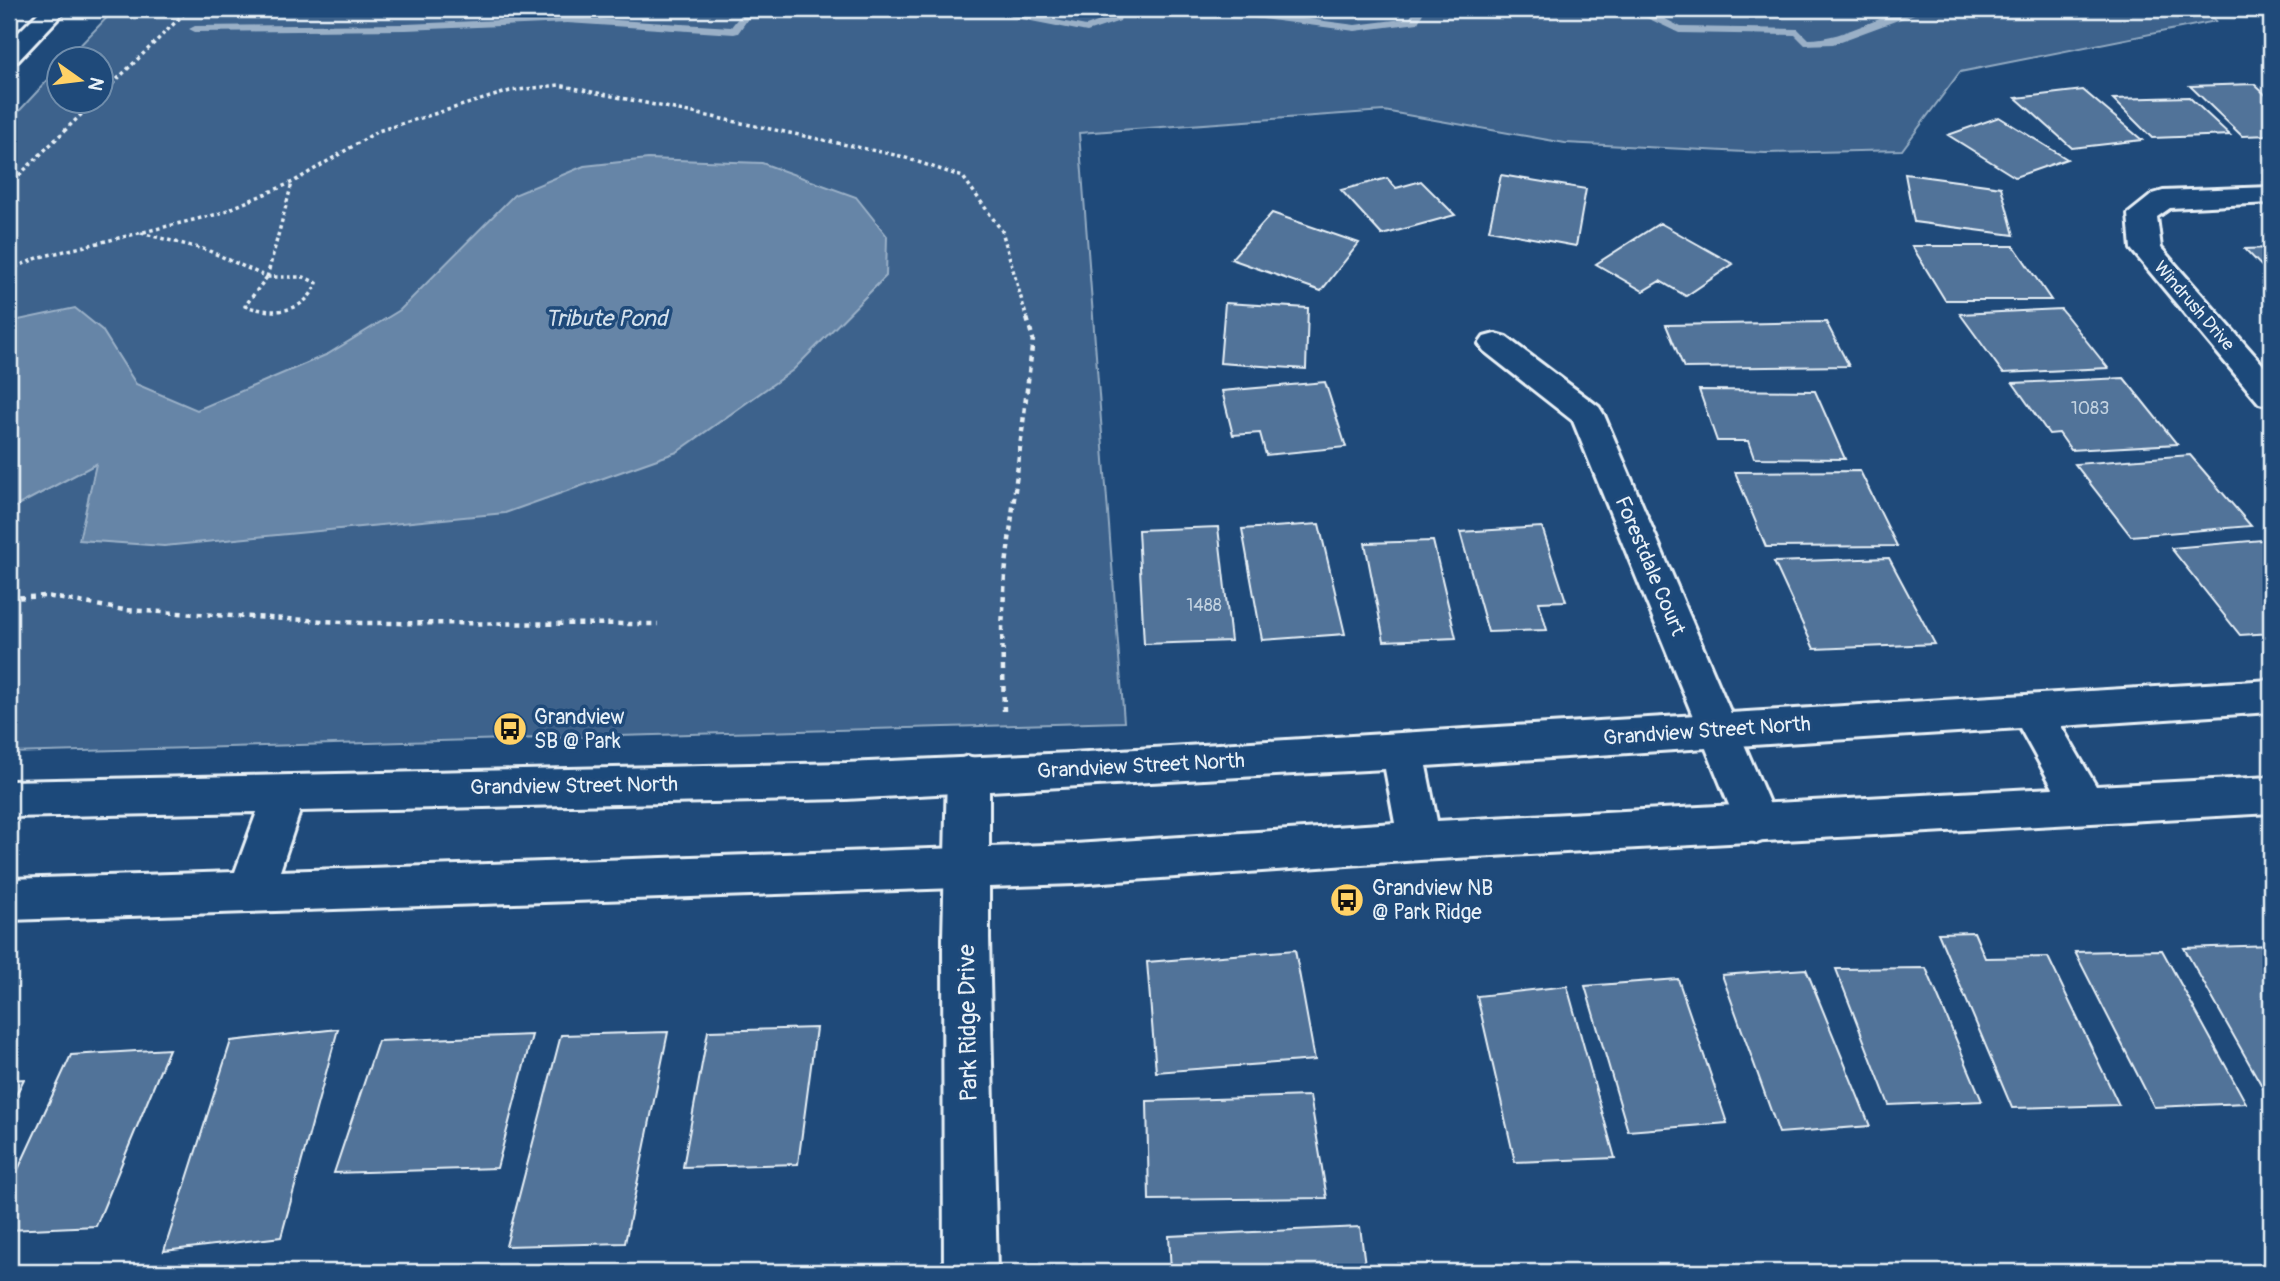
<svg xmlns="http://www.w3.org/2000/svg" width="2280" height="1281" viewBox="0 0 2280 1281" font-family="Pangolin,sans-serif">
<rect width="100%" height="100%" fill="#1f4a7a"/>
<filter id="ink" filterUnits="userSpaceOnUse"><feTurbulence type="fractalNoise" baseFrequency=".0143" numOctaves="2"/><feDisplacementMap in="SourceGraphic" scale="14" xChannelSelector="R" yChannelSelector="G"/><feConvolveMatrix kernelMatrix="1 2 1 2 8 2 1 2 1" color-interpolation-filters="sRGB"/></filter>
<g filter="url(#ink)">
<path fill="#3c628c" stroke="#92aac2" stroke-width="2" d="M115,9H2204L2216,21L1960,72L1902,150L1765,153L1565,143L1384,111L1079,133L1124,722L9,753V122L59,68L60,102H102V60L67,59Z"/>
<path fill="#6685a7" stroke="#9ab0c7" stroke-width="2" d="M648,159L762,163L856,197L887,236L886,276L793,370L677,452L505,513L164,546L79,540L96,464L9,510V322L75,308L102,330L136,384L197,410L328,354L400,310L514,195L584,166Z"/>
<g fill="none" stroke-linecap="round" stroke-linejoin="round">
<path fill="#9ab0c7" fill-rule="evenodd" d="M745,9H755L738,33L734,34L567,23L406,30L195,32L189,29L195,26L406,24L567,17L731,27Z
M1008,9H1018L1020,13L1086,26L1111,17L1113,9H1123L1120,21L1087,32L1011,17Z
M1234,9L1355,25L1410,18L1415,9H1425L1418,23L1355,31L1254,18Z
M1641,9H1651L1652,12L1681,27L1798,29L1808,39C1850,39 1887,7 1928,9L1833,44L1805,45L1795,35L1679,33L1643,16Z"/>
</g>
<path fill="#517399" stroke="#e8f1f8" stroke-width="2" d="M2254,84L2271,100V135L2242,136L2190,86Z
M2083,90L2142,140L2072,148L2016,98Z
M2189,97L2230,135L2152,138L2113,99Z
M1999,117L2067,159L2015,177L1948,135Z
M1905,174L2001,187L2014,235L1914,222Z
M1501,175L1586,189L1576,246L1489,230Z
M1387,178L1396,188L1421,181L1455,215L1382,235L1341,190Z
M1272,213L1359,243L1321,291L1231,259Z
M1660,223L1733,264L1686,296L1660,281L1643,291L1596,264Z
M1912,246H2014L2051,300H1945Z
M2271,248V276L2245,249Z
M1225,303L1308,308L1306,369L1220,363Z
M2061,309L2108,368L2003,373L1960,314Z
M1826,322L1849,366L1684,368L1666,325Z
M2124,378L2177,444L2071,450L2059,433L2049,434L2013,383Z
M1325,382L1346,447L1266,455L1260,433L1233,435L1222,391Z
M1699,390L1815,391L1845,459L1754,458L1748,441H1717Z
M2190,455L2251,526L2131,536L2075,464Z
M1860,471L1897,546L1766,547L1735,472Z
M1319,524L1345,634L1262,640L1242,529Z
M1218,527L1231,641L1144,644L1138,530Z
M1542,527L1566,601L1539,602L1547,630L1488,632L1460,532Z
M2262,540L2271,551V633L2240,635L2171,548Z
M1433,541L1456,638L1384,641L1365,543Z
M1889,558L1935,644L1814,649L1774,562Z
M1974,932L1985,958L2048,957L2119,1105L2012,1108L1938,933Z
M2271,945V1102L2184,948Z
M1295,950L1315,1060L1156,1072L1147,962Z
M2162,950L2246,1103L2154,1107L2075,952Z
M1926,968L1982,1101L1889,1105L1836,969Z
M1806,969L1870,1126L1779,1133L1722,975Z
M1678,979L1727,1123L1628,1131L1585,986Z
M1567,986L1615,1158L1515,1162L1477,996Z
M816,1028L798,1164L683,1167L708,1031Z
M338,1029L281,1237L164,1251L231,1041Z
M668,1032L625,1243L506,1246L561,1035Z
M532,1035L497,1168L334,1173L378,1041Z
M169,1049L96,1226L9,1230V1189L71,1055Z
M24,1079L9,1109V1080Z
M1310,1096L1327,1198L1149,1200L1147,1101Z
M1360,1227L1366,1272H1171L1169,1236Z"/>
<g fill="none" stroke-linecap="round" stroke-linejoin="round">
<g stroke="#e8f1f8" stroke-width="6">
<path id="minor" d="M2271,187V203L2170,208L2157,217L2161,248L2271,374V406L2259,403L2136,255L2131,249L2128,214L2153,194L2163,191Z
M1495,334L1506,337L1599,407L1604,415L1778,824L1772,837L1757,843L1742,837L1573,421L1484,351L1479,344L1484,337Z
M968,756L983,761L989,774V938L997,1272H944L943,938L947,774L953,761Z"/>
</g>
<g stroke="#e8f1f8" stroke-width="6">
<path id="tertiary" d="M2271,680V712L2061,726L2096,786L2271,777V813L1420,860L1075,884L9,920V879L235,872L257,812L9,817V781L846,763L1071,753ZM2020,728L2053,788L1437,821L1426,766ZM1385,769L1395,823L1075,844L280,871L300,811L846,799Z"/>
</g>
<g stroke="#e8f1f8" stroke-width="6">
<path id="secondary" d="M42,9H67L18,61L9,63V42Z"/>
</g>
<path stroke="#e8f1f8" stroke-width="3.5" stroke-dasharray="3.5 3.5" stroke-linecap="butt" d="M102,94L189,9
M9,185L94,102
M141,233L207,250L267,277
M9,270L40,257L218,214L293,182L378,131L510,91L559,85L900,156L963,177L1002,231L1027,319
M267,277H304L317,283C304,314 274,315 245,306Z
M267,277L292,183"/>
<path stroke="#e8f1f8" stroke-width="4.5" stroke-dasharray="5 5" stroke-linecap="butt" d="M9,598L46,596L124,610L361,623L658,624
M1004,711L1002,628L1005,574L1033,339L1027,318"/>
<use href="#minor" fill="#1f4a7a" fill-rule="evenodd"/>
<use href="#tertiary" fill="#1f4a7a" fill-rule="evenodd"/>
<use href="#secondary" fill="#1f4a7a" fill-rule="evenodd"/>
</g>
</g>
<defs>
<g id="bus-disc" transform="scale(1.75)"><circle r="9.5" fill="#ffd166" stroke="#1f4a7a"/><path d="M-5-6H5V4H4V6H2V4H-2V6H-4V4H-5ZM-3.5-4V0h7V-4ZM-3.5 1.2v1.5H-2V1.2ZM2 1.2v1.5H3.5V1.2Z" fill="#111"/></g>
</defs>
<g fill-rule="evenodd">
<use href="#bus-disc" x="510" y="729"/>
<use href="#bus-disc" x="1347" y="900"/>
</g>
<g text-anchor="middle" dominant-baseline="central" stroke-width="7" stroke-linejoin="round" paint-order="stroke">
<g font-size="18" fill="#e8f1f8" stroke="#1f4a7a">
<text transform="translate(2194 306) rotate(49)">Windrush Drive</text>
</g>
<g font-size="18" fill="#c2d2e0">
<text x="2090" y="408">1083</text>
<text x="1204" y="605">1488</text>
</g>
<g font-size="21" fill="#e8f1f8" stroke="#1f4a7a">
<text transform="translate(1650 566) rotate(67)">Forestdale Court</text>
<text transform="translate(1707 731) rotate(-4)">Grandview Street North</text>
<text transform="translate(1141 766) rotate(-3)">Grandview Street North</text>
<text transform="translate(574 786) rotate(-1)">Grandview Street North</text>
</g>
<g font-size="21" fill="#e8f1f8" stroke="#1f4a7a" text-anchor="start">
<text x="534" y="717">Grandview<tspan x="534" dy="24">SB @ Park</tspan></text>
<text x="1372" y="888">Grandview NB<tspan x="1372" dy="24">@ Park Ridge</tspan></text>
</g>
<g font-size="23" font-style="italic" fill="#d4e1ec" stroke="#1f4a7a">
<text x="606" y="318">Tribute Pond</text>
</g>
<g font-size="24" fill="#e8f1f8" stroke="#1f4a7a">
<text transform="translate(968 1023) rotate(-91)">Park Ridge Drive</text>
</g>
</g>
<rect width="2280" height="1281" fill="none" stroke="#1f4a7a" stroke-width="35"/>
<rect x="18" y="18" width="2245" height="1246" fill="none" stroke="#e8f1f8" stroke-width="2.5" filter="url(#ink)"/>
<g transform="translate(80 80) rotate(104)"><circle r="33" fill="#1f4a7a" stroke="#6f8dac" stroke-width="2"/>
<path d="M0-5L12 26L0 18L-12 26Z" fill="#ffd166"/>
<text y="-10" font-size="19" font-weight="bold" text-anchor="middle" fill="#e8f1f8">N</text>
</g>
</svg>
